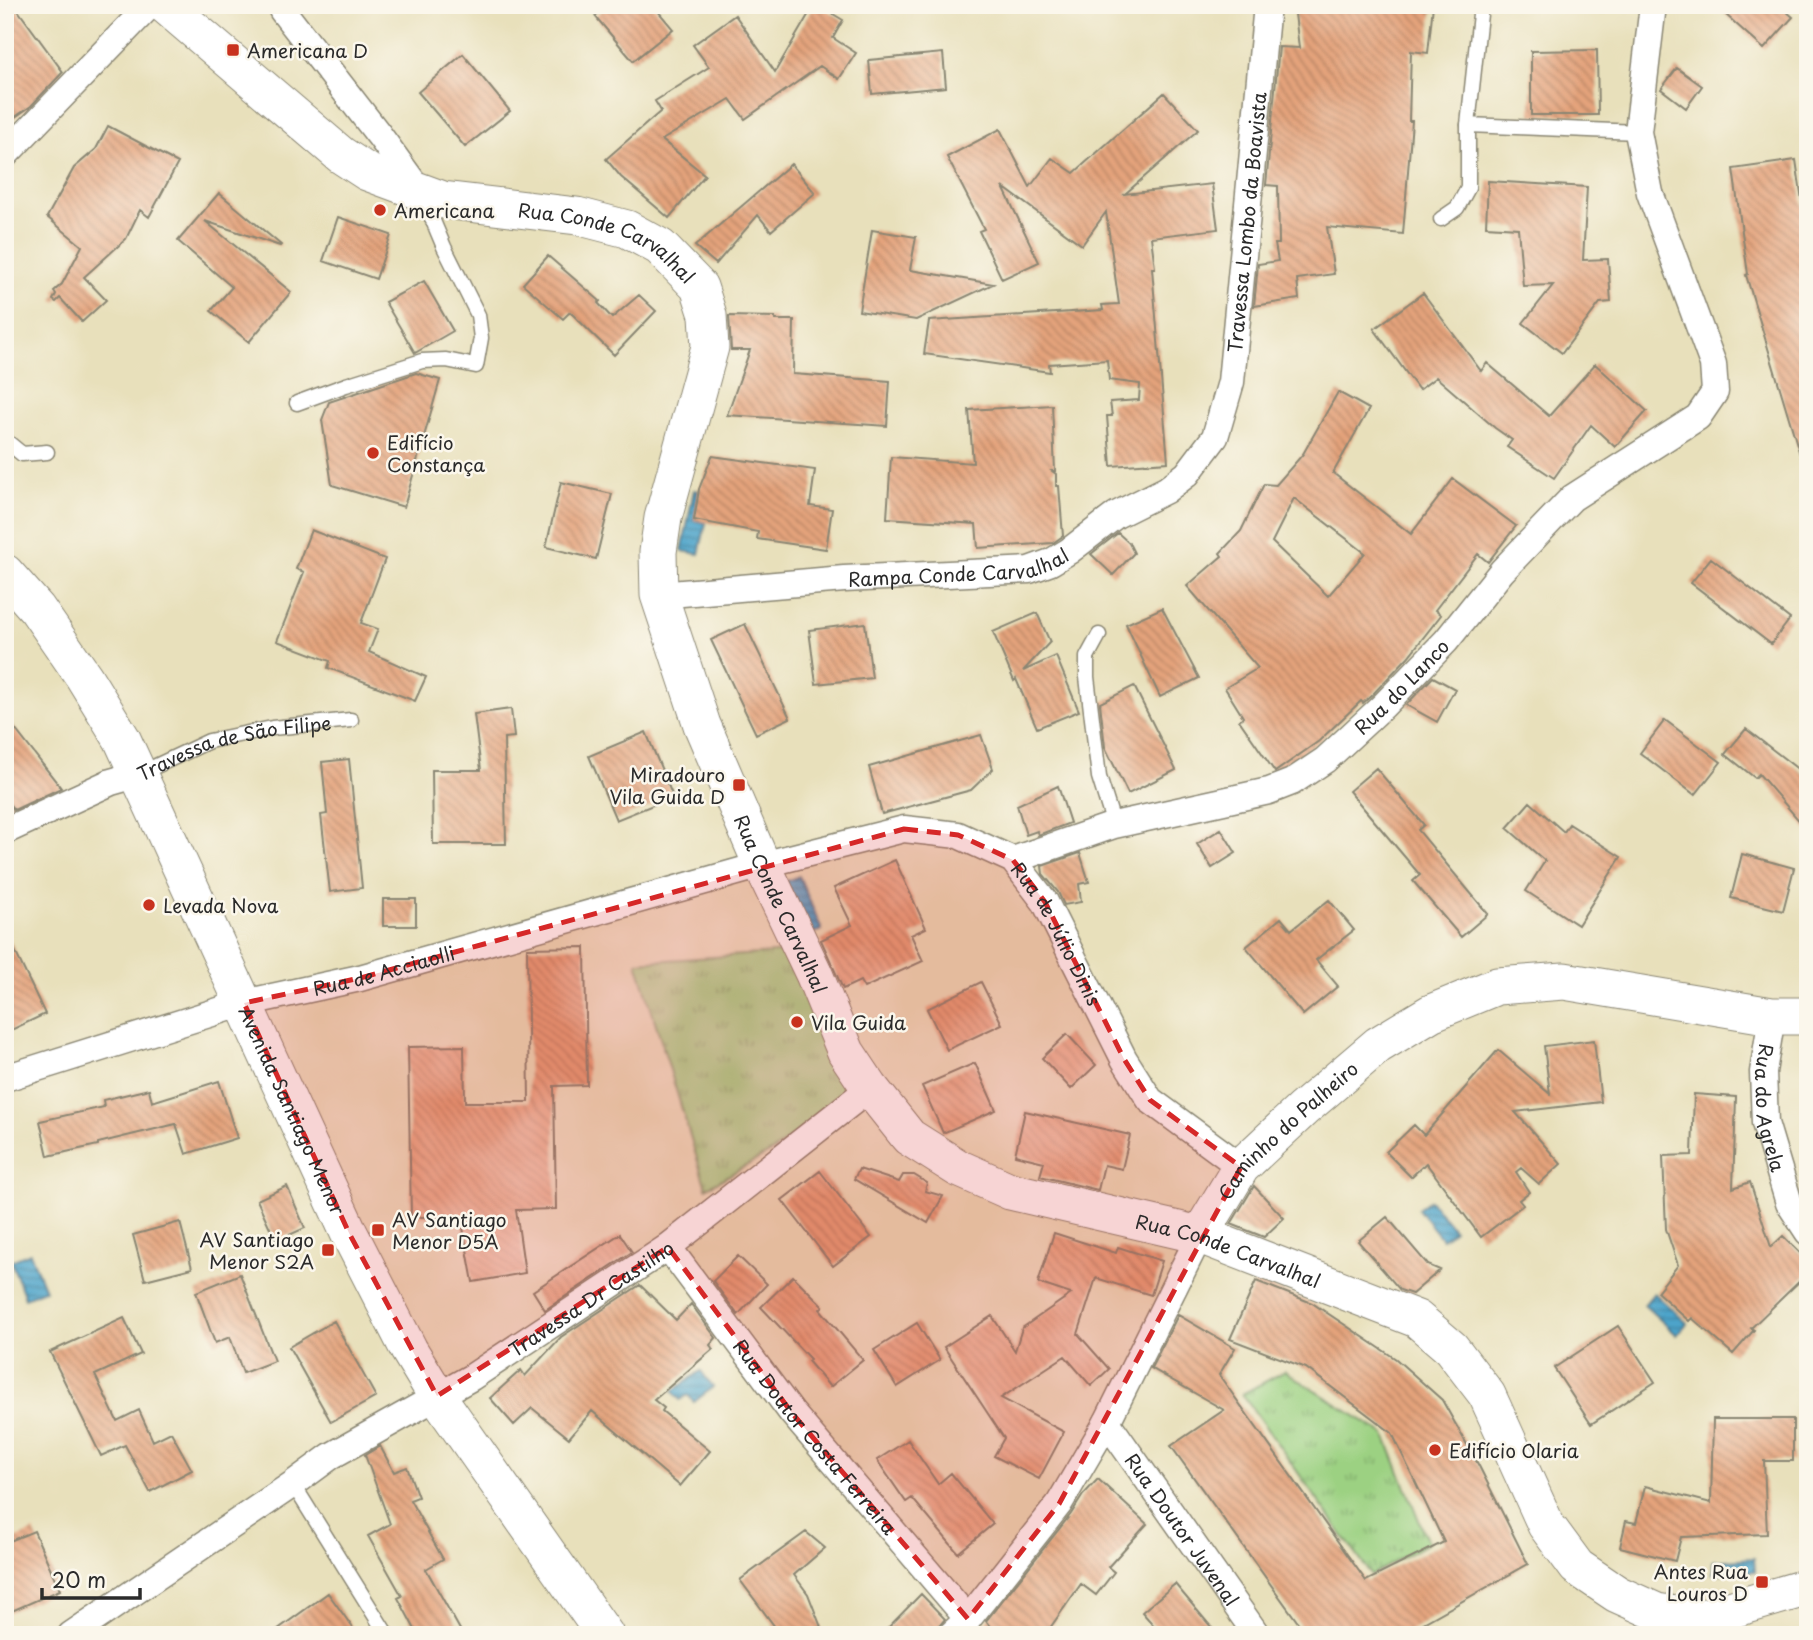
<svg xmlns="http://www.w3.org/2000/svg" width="1813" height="1640" viewBox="0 0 1813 1640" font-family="'Playpen Sans',sans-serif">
<defs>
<pattern id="grass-tufts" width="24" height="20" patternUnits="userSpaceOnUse" patternTransform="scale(1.75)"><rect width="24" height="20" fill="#9cd182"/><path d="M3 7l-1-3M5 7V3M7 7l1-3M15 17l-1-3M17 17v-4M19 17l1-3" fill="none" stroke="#7faa6b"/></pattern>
<pattern id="water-rules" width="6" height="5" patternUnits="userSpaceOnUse" patternTransform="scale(1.75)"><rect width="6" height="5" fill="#4ea4ca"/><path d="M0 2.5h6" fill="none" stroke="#4186a4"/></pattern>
<pattern id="building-back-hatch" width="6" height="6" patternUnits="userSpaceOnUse" patternTransform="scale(1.75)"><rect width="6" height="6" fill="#e4a37b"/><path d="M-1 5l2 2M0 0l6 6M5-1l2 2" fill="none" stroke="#b98565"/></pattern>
</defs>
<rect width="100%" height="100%" fill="#fbf7ec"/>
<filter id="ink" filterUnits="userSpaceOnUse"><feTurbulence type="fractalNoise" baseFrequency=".0143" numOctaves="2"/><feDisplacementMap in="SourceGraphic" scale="14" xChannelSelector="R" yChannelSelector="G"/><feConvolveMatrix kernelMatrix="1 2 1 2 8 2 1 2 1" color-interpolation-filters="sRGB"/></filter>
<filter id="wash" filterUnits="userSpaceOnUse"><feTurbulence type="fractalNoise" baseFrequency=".00686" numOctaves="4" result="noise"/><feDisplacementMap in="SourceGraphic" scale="28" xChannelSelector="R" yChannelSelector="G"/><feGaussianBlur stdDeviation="1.57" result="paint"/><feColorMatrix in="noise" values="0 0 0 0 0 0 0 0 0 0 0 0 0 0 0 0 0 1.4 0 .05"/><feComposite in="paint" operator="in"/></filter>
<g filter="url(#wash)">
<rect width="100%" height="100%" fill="#e8e0bb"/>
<path fill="url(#grass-tufts)" stroke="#647e56" stroke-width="2" d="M790,952L861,1085L773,1151L706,1188L637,962Z
M1285,1371L1385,1435L1428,1543L1371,1575L1242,1394Z"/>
<path fill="url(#water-rules)" stroke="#3c687a" stroke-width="2" d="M694,490L699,491L694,520L706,523L699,554L682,551Z
M799,876L822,930L808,936L784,882Z
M1430,1200L1454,1230L1442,1239L1418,1209Z
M30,1253L45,1290L25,1298L11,1261Z
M1654,1293L1687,1323L1677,1335L1644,1305Z
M701,1371L713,1387L694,1402L688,1395L680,1400L673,1391Z
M1754,1558L1755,1571L1713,1574V1561Z"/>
<g id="blocks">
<path fill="url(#building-back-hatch)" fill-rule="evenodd" d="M5,5H14L63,72L31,106L5,124Z
M608,5H653L673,29L633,61L595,16Z
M814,5H818L843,20L833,38L856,53L839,79L820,66L745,119L730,99L662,140L705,175L669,218L621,177L606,159L661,111L655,101L709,67L693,45L735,15L775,72Z
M1294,5H1433L1428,53L1411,51L1409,121H1412L1403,234L1327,227L1334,274L1297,279L1299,299L1254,306L1258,264L1278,261L1275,244H1279L1278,186L1266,185L1279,47L1299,48Z
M1715,5H1779L1793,17L1764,49Z
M1597,50L1598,115H1531V51Z
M943,53L946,87L872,94L869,60Z
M463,54L510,111L465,147L418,92Z
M1677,68L1702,86L1686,108L1661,89Z
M1164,93L1198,130L1125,194L1212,184L1218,229L1151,237L1155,268H1152L1168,462L1111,466L1107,416H1112L1110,402L1139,400L1140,384L1109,380L1107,360L1049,364L1050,372L924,354L929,321L1103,310L1102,305L1119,304L1106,212L1082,245L1003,187L1039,262L1002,279L979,231L984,229L947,157L1000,129L1030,187L1052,158L1074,173Z
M108,126L178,163L149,217L140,210L126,239L84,277L106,300L82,322L60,298L56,302L53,300L56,294L54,291L62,284L82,246L47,217L74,168L96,149Z
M1796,160L1808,240V457L1801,458L1746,275L1748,274L1733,169Z
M791,164L815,193L771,231L758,215L716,264L695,246Z
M1488,181L1587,187L1583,260L1608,259L1611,302L1600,303L1562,353L1523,323L1553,285L1523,286L1518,228L1486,226Z
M219,193L281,245L280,246L205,221L291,292L249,342L211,311L232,287L178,241Z
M338,217L391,235L376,279L323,261Z
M872,230L916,237L910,270L993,284L916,320L859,311Z
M548,256L600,301L598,303L612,318L639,295L656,311L614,355L570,312L563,319L523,284Z
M424,281L453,331L415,353L385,302Z
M1423,293L1481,371L1487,363L1549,416L1595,364L1647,411L1615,447L1591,425L1554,478L1507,447L1512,440L1495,428L1436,377L1419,390L1374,329Z
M729,316L775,317V320H794L793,374L890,381L887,426L727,415L750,350H731Z
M416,373L440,380L404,507L332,485L322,420L329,402Z
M1338,392L1369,409L1333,473L1411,534L1453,479L1516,526L1488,562L1478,554L1435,610L1441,615L1408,657L1372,695L1363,703L1361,701L1319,741L1275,772L1239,720L1243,717L1225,688L1258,668L1187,586L1222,556L1220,553L1241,531L1264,484L1276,485L1303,454ZM1294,498L1365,553L1328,596L1272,542Z
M1052,405L1055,471H1052L1056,474V486H1059L1063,536L1060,538L1053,543L978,548L976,524L887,518L891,457L973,463L969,410Z
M712,456L815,470L810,506L832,509L826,549L757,539L758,532L694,520L699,489Z
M561,482L612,494L596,559L546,547Z
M311,530L385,559L361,623L378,629L369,652L426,677L415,701L328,668L330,661L277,641L304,572L296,569Z
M1118,533L1129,543L1134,553L1113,575L1091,554Z
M1711,558L1790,619L1771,644L1691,583Z
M1162,608L1199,678L1160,697L1126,624Z
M1037,613L1050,642L1023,671L1056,656L1079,711L1037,728L1016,679L1014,681L993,632Z
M865,623L872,678L816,684L809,630Z
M745,624L790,718L756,734L711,640Z
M1433,677L1455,689L1437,722L1406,705Z
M1134,686L1176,770L1128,794L1105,747L1100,703Z
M511,709L514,737L504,738L506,844H433L432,770H481L474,714Z
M5,716L61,788L14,810L5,799Z
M1665,720L1721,762L1695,795L1640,753Z
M1746,729L1808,777V831L1759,774L1755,778L1725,754Z
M646,732L673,797L616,820L589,756Z
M981,735L993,769L971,790L882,814L869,767Z
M349,759L362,888L330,892L321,815L327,814L322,762Z
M1376,768L1424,825L1418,830L1488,914L1461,937L1413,881L1420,875L1349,791Z
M1058,786L1070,823L1038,835L1037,831L1026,835L1017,805Z
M1530,802L1564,832L1569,824L1621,857L1578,925L1526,891L1545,861L1507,828Z
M1221,829L1236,853L1212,868L1197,844Z
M1080,853L1089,882L1079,884L1081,902L1064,905L1058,892L1043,874L1042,866Z
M1742,854L1794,868L1783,911L1731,898Z
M895,860L926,928L911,935L923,961L864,988L860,981L843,989L821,940L852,925L834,888Z
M383,899H416V926H383Z
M1329,900L1354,930L1316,960L1338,986L1303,1015L1246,947L1281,918L1291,930Z
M5,930L45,1014L5,1033Z
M585,947L587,1085L554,1086L556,1209L516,1210L525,1273L473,1282L461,1217H411L408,1047L464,1046L465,1102H529L527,948Z
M981,982L1002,1024L947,1050L927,1009Z
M1067,1034L1096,1065L1071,1089L1042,1058Z
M1594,1040L1601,1102L1515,1112L1561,1164L1539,1184L1521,1168L1516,1172L1529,1192L1519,1200L1523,1205L1481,1237L1426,1163L1411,1177L1386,1152L1414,1125L1424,1135L1498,1050L1550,1094L1544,1046Z
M975,1063L996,1110L943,1133L922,1086Z
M219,1081L237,1138L186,1154L176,1124L98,1143V1145L48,1156L40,1121L104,1107L103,1100L149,1089L152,1102Z
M1694,1094L1736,1097L1733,1188L1750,1182L1771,1247L1783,1236L1808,1261V1273L1751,1328L1754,1330L1733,1354L1692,1318L1689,1321L1657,1292L1678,1265L1666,1229L1663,1156L1692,1155Z
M1025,1111L1130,1135L1122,1169L1104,1165L1098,1190L1040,1176L1044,1162L1015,1155Z
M859,1169L899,1182L903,1175H914L927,1183L925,1191L943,1196L928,1223L854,1179Z
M820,1171L871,1237L833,1266L782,1200Z
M287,1186L305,1228L276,1241L257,1200Z
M1254,1186L1284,1218L1264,1237L1231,1224Z
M1387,1217L1428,1265L1440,1270L1412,1294L1400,1290L1358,1241Z
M180,1222L192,1268L145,1280L133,1235Z
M1054,1233L1116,1253L1118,1247L1162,1261L1151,1295L1096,1278L1078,1334L1109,1369L1091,1386L1065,1356L1001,1398L1064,1432L1039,1479L994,1456L1004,1438L944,1347L992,1316L1015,1351L1022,1328L1071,1294L1038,1283Z
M620,1234L632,1252L545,1310L533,1291Z
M738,1256L767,1284L738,1315L713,1281Z
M240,1274L274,1361L243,1373L230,1337L215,1343L196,1292Z
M793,1276L823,1306L820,1309L863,1360L830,1387L808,1361L810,1359L761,1307Z
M1256,1281L1312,1303L1396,1359L1442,1400L1479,1466L1528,1564L1402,1635H1307L1171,1446L1224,1410L1151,1368L1178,1315L1235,1348L1219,1375L1366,1581L1444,1542L1392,1433L1306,1368L1230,1339Z
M640,1285L676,1320L691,1304L716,1338L710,1345L713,1349L654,1400L664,1408L662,1411L710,1451L680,1486L592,1411L569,1438L532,1408L514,1425L490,1398L521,1370L525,1376L561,1337Z
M124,1318L141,1354L95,1375L117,1421L139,1410L153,1441L171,1432L192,1470L150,1492L125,1445L101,1456L50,1352Z
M334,1321L376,1397L331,1422L289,1347Z
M917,1323L940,1360L897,1387L874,1350Z
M1618,1326L1655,1382L1591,1424L1554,1368Z
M1713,1419H1793V1461H1764L1767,1534L1681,1537L1675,1561L1620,1547L1626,1521L1636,1523L1645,1486L1711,1503Z
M908,1440L938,1484L951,1473L993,1524L958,1553L912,1498L906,1502L877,1460Z
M380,1446L394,1472L407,1467L418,1497L410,1500L443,1559L426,1569L463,1635H418L398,1598L402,1596L368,1536L390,1524L365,1455Z
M1098,1479L1147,1524L1108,1567L1114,1572L1096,1595L1081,1584L1045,1635H996L986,1621L1071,1514L1083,1495Z
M34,1531L60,1590L5,1614V1543Z
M806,1532L825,1548L794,1575L808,1594L824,1635H781L740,1580Z
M1175,1584L1218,1635H1162L1142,1612Z
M328,1593L358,1635H270Z
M921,1594L945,1619L936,1630V1635H881Z"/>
</g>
</g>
<g filter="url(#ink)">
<use href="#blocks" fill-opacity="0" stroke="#8a8673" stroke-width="2"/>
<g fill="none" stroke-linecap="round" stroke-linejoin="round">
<g stroke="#8a8673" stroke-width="17">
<g id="lane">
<path d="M1481,5L1468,125L1638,132"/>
<path d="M1441,219L1457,208L1468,188V125"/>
<path d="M297,403L346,385L422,361L446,360L476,366L481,338L478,315L444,247L423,197"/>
<path d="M5,440L22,454L47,452"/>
<path d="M1099,635L1087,657V677L1099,777L1114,825"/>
<path id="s1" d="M139,774L209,741L272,728L351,720"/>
<path d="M293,1484L387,1635"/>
</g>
</g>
<g stroke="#8a8673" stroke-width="29">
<g id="street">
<path d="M281,5L282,10L379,135L421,193"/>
<path d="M5,155L150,5"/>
<path id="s2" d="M659,595L844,579L1029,570L1051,562L1069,551L1116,515L1166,490L1187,474L1215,437L1231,382L1267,5"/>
<path d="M5,831L111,782L139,774"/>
<path id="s3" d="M1013,860L1114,825L1269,791L1292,782L1325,760L1383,706L1446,641L1502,571L1572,498L1698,417L1715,392L1713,364L1650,193L1638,132L1653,5"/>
<path id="s4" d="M1772,1016L1763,1072L1765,1123L1789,1203L1808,1232"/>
<path id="s5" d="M5,1078L244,1003L360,978L762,865L904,829L958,835L1013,860L1045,902L1124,1059L1150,1100L1241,1167"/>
<path id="s6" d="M668,1247L792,1413L968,1619"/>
<path id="s7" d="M1107,1422L1257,1635"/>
<path id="s8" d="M71,1635L293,1484L331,1456L472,1377L668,1247L870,1088"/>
<path d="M951,1635L968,1619L1059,1504L1107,1422L1200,1235"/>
</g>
</g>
<g stroke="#8a8673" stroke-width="39">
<g id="secondary">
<path id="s9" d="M165,5L341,155L367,172L443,200L577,216L627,229L660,247L699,287L708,315L710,347L663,518L658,552L659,595L702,725L762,865L814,974L846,1052L870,1088L909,1137L958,1168L1010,1191L1200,1235L1417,1319L1451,1348L1487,1395L1546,1525L1577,1567L1617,1594L1657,1612L1699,1619L1808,1587"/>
<path id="s10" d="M5,573L37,609L84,677L122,739L349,1233L409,1350L437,1396L605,1635"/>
<path id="s11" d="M1200,1235L1241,1167L1303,1109L1378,1045L1431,1013L1497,986L1564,981L1772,1016H1808"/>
</g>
</g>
<use href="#lane" stroke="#fff" stroke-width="14"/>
<use href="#street" stroke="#fff" stroke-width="26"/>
<use href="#secondary" stroke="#fff" stroke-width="37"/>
</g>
</g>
<path fill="#d62828" fill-opacity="0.2" stroke="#d62828" stroke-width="5" stroke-dasharray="14 9" stroke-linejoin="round" d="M904,829L958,835L1013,860L1045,902L1124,1059L1150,1100L1241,1167L1059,1504L968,1619L792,1413L668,1247L437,1396L349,1233L244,1003L360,978Z"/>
<g fill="#c8321e" stroke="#fbf7ec" stroke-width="2.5">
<rect x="226" y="43" width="14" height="14" rx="3.5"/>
<circle cx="380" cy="210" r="7"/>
<circle cx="373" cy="453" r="7"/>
<rect x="732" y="778" width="14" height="14" rx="3.5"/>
<circle cx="149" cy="905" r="7"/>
<circle cx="797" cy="1022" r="7"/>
<rect x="371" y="1223" width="14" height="14" rx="3.5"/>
<rect x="321" y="1243" width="14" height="14" rx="3.5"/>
<circle cx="1435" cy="1450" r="7"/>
<rect x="1755" y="1575" width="14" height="14" rx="3.5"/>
</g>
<g text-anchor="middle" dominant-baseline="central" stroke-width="5" stroke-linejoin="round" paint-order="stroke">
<g font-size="19" fill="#2b2b2b" stroke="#fbf7ec" text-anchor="start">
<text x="247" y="50">Americana D</text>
<text x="394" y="210">Americana</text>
<text x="387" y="442">Edifício<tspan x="387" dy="22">Constança</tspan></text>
<text x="725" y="774" text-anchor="end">Miradouro<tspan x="725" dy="22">Vila Guida D</tspan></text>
<text x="163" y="905">Levada Nova</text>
<text x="811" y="1022">Vila Guida</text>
<text x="392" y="1219">AV Santiago<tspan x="392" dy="22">Menor D5A</tspan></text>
<text x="314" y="1239" text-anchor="end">AV Santiago<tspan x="314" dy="22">Menor S2A</tspan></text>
<text x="1449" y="1450">Edifício Olaria</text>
<text x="1748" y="1571" text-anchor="end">Antes Rua<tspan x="1748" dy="22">Louros D</tspan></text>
</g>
<g font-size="19" fill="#2b2b2b" stroke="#fbf7ec">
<text stroke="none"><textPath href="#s2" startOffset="821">Travessa Lombo da Boavista</textPath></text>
<text stroke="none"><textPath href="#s9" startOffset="516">Rua Conde Carvalhal</textPath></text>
<text stroke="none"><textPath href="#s2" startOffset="301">Rampa Conde Carvalhal</textPath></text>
<text stroke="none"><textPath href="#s3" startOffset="436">Rua do Lanco</textPath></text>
<text stroke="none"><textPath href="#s1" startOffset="100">Travessa de São Filipe</textPath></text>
<text stroke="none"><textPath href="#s9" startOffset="1272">Rua Conde Carvalhal</textPath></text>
<text stroke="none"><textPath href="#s5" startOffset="1134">Rua de Júlio Dinis</textPath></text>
<text stroke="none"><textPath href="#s5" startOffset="394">Rua de Acciaolli</textPath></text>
<text stroke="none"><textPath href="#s4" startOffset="93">Rua do Agrela</textPath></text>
<text stroke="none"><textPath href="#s10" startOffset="612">Avenida Santiago Menor</textPath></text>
<text stroke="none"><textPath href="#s11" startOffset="138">Caminho do Palheiro</textPath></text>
<text stroke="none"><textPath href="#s9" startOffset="1881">Rua Conde Carvalhal</textPath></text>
<text stroke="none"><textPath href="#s8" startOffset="620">Travessa Dr Castilho</textPath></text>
<text stroke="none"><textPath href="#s6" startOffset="240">Rua Doutor Costa Ferreira</textPath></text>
<text stroke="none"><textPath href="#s7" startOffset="131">Rua Doutor Juvenal</textPath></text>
</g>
</g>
<rect width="1813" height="1640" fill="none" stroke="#fbf7ec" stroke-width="28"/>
<path d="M42 1588v10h98v-10" fill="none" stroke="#2b2b2b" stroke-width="3.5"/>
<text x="52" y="1588" font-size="21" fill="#2b2b2b" stroke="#fbf7ec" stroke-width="5" paint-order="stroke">20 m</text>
</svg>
